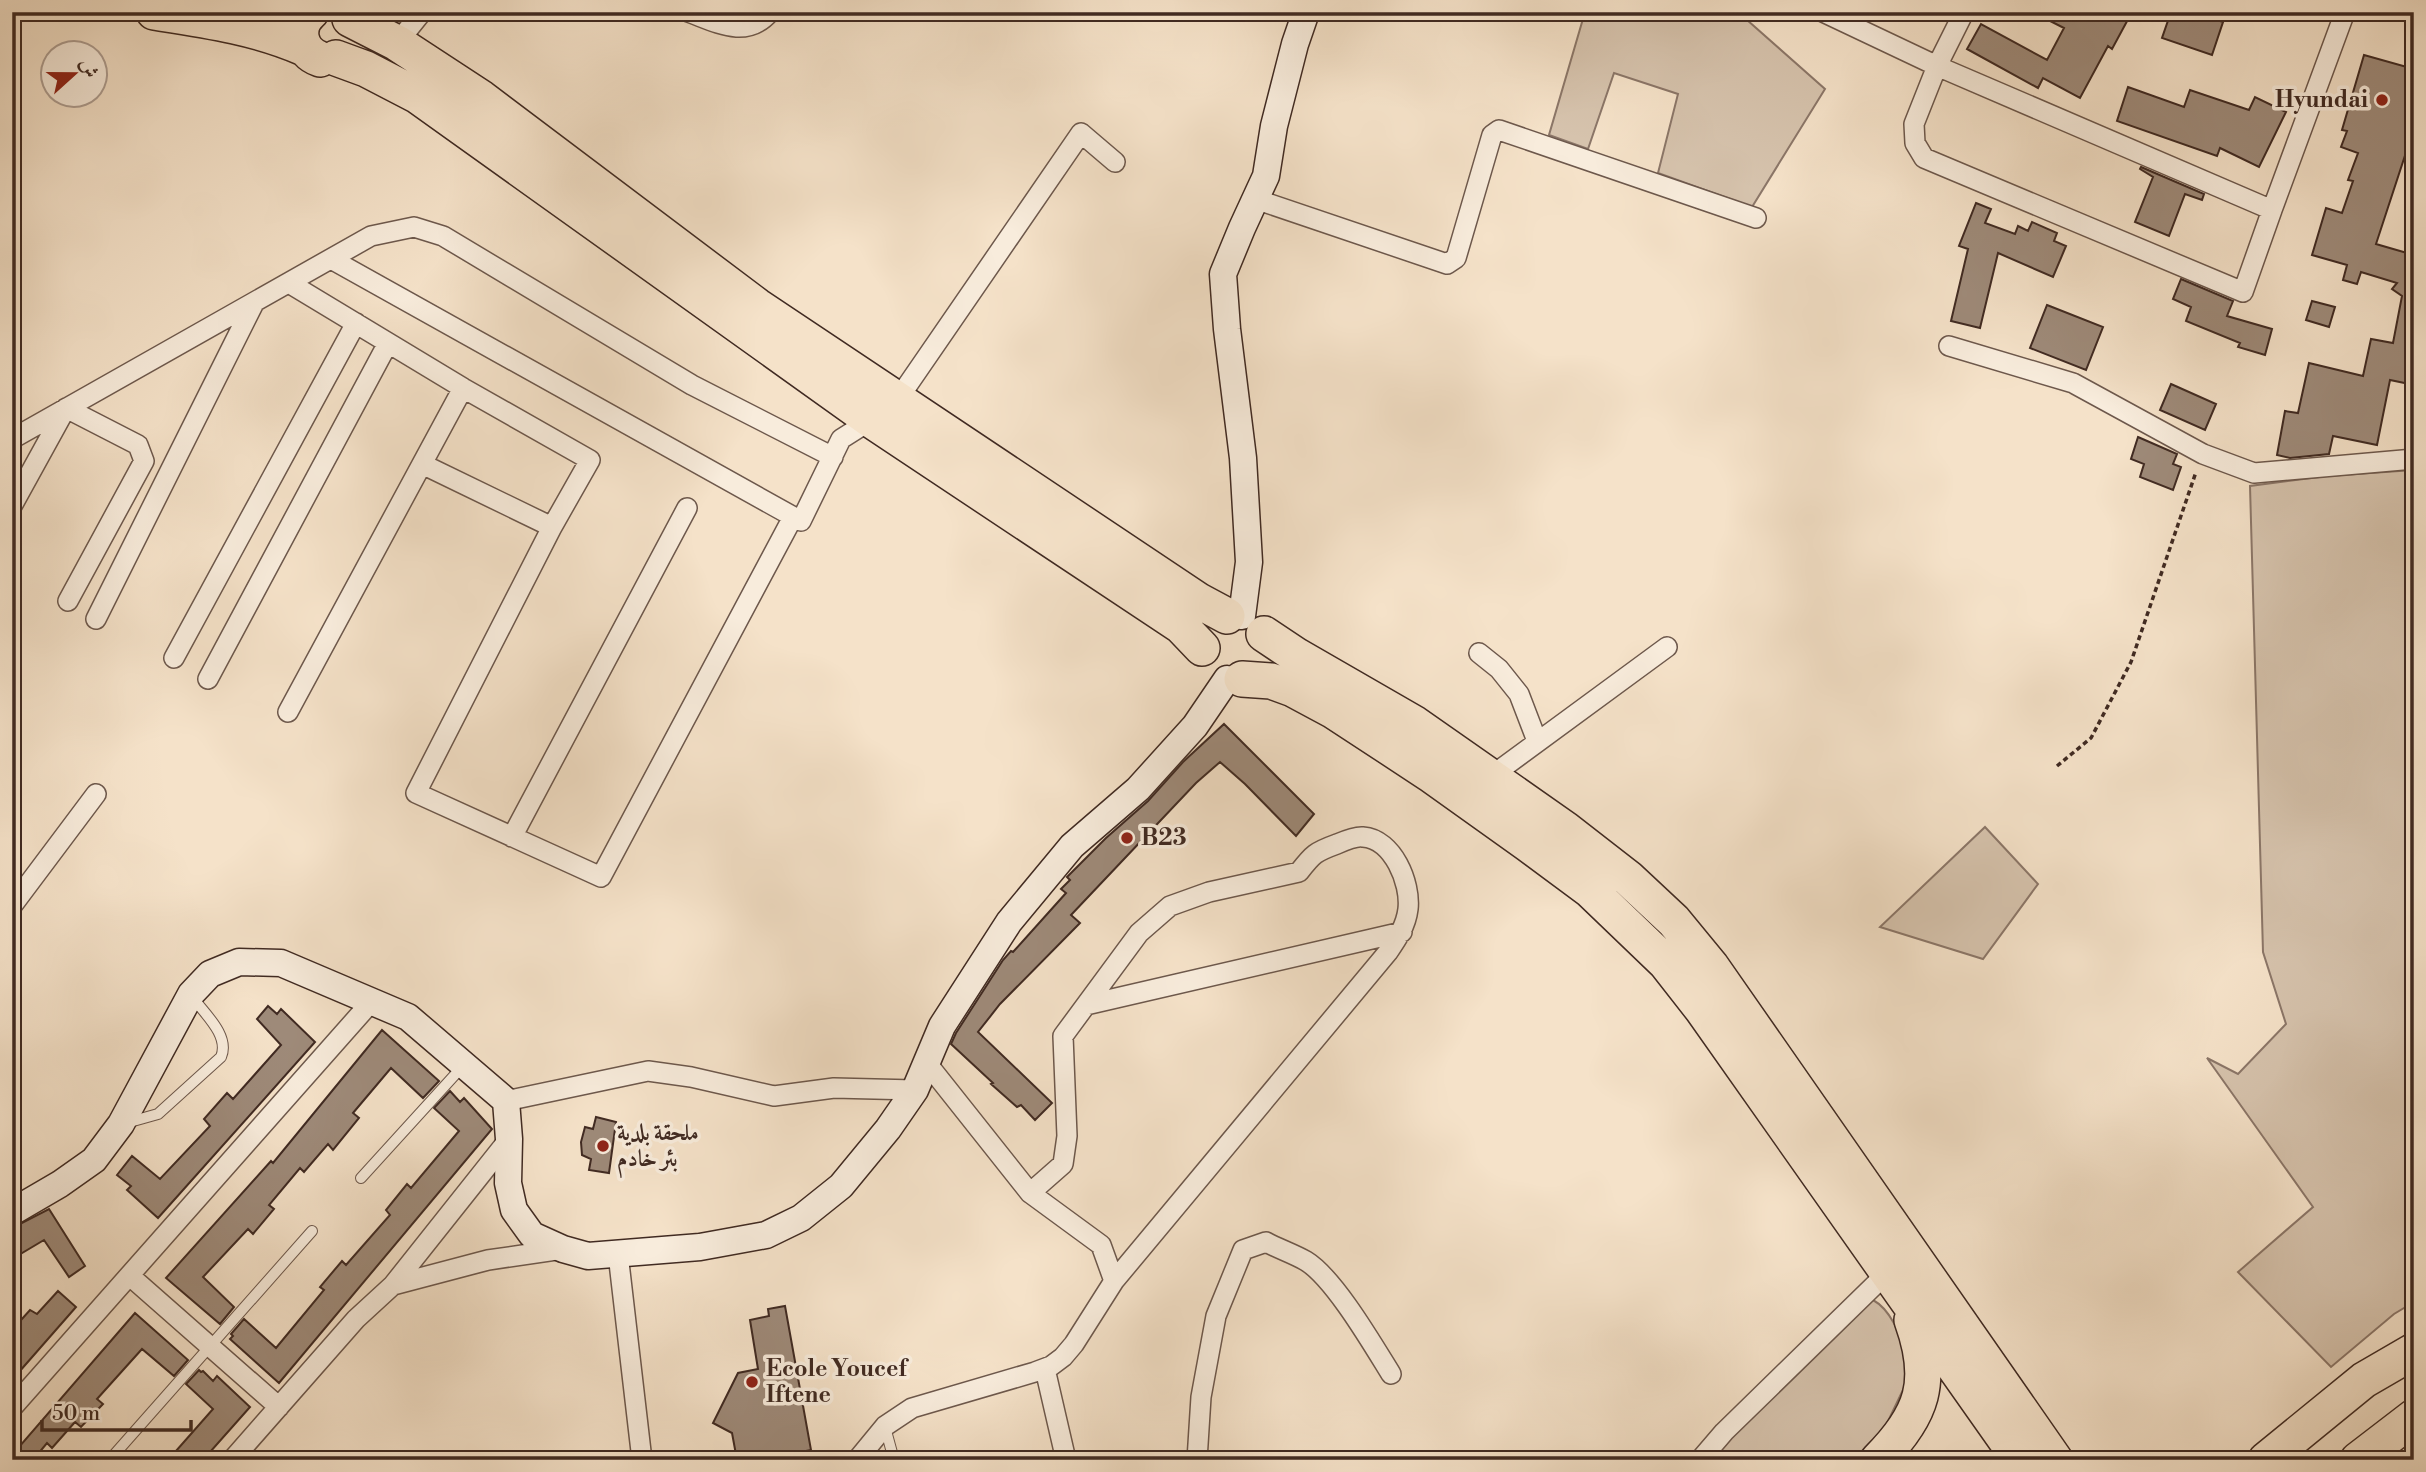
<svg xmlns="http://www.w3.org/2000/svg" width="2426" height="1472" viewBox="0 0 2426 1472" font-family="'Libre Bodoni',Amiri,serif">
<rect width="100%" height="100%" fill="#f5e2c9"/>
<filter id="stains"><feTurbulence type="fractalNoise" baseFrequency=".00286" numOctaves="4"/><feColorMatrix values="0 0 0 0 .2 0 0 0 0 .09 0 0 0 0 .02 0 0 0 .5 -.17"/></filter>
<radialGradient id="worn" r=".72"><stop offset=".6" stop-color="#630" stop-opacity="0"/><stop offset="1" stop-color="#630" stop-opacity=".3"/></radialGradient>
<path fill="#d6c3ad" stroke="#8b7668" stroke-width="2" d="M1585,12H1738L1825,89L1752,207L1658,173L1678,94L1614,73L1588,149L1549,135Z
M2414,470V578C2405,611 2409,646 2414,679V1302L2394,1314L2331,1367L2238,1272L2313,1207L2207,1058L2238,1074L2286,1024L2263,952L2250,486L2327,476Z
M1985,827L2038,884L1983,959L1880,927Z
M1873,1300C1895,1312 1903,1346 1913,1369L1880,1438L1849,1460H1712L1729,1437Z"/>
<path fill="#9e8a79" stroke="#402a22" stroke-width="2" d="M2032,12H2132L2112,49L2108,46L2080,98L2043,78L2038,88L1967,49L1981,24L2047,60L2064,28Z
M2171,12H2194L2223,22L2212,55L2162,38Z
M2364,55L2414,69V128L2376,244L2414,255V385L2390,380L2377,445L2333,436L2329,454L2290,458L2277,455L2285,411L2298,413L2309,363L2363,376L2371,339L2393,343L2402,296L2392,289L2397,283L2361,272L2357,284L2343,280L2347,265L2312,255L2326,208L2342,213L2353,181L2348,180L2358,153L2341,147L2347,131L2342,130Z
M2128,87L2184,107L2190,90L2249,110L2255,97L2286,112L2259,167L2220,148L2217,156L2117,121Z
M2141,167L2204,194L2202,200L2185,194L2169,236L2135,222L2153,177L2140,169Z
M1976,203L1991,209L1985,223L2015,234L2018,226L2028,231L2032,222L2057,233L2054,241L2066,246L2053,277L1998,253L1980,328L1951,321L1968,249L1959,246Z
M2181,279L2233,301L2227,316L2272,329L2265,355L2238,347L2240,343L2186,321L2191,307L2173,299Z
M2312,301L2335,307L2329,327L2306,320Z
M2047,305L2103,327L2086,370L2030,348Z
M2171,384L2216,404L2205,430L2160,410Z
M2138,437L2177,454L2173,464L2181,467L2173,490L2140,477L2144,464L2131,459Z
M1224,724L1314,814L1296,836L1245,784L1220,762L1196,783L1071,915L1080,923L1000,1004L978,1032L1052,1103L1035,1120L1021,1105L1017,1107L991,1084L993,1083L951,1044L956,1033L1003,960L1011,951L1013,952L1066,893L1061,889L1070,880L1067,877L1106,838L1148,801L1183,762Z
M268,1006L277,1014L281,1009L315,1042L158,1218L127,1190L131,1186L117,1175L132,1156L160,1179L210,1126L204,1119L227,1093L233,1099L281,1045L257,1019Z
M382,1030L439,1081L423,1098L391,1068L353,1113L359,1118L333,1150L328,1144L304,1172L300,1168L269,1205L274,1209L253,1234L248,1229L203,1277L234,1307L220,1324L166,1278L271,1161L273,1163Z
M450,1091L460,1102L464,1098L492,1129L279,1383L230,1339L233,1336L231,1334L244,1319L276,1348L324,1290L320,1287L342,1261L346,1265L390,1215L386,1210L407,1184L411,1188L459,1131L434,1108Z
M596,1117L616,1122L609,1173L589,1170L591,1159L582,1155L581,1142L585,1127L593,1129Z
M49,1209L85,1266L69,1277L44,1240L12,1259V1228Z
M58,1291L76,1307L12,1380V1330L30,1310L37,1314Z
M785,1306L811,1450L760,1460H737L732,1433L713,1423L738,1373L758,1369L750,1320L769,1316L768,1309Z
M135,1313L188,1360L174,1376L142,1349L97,1399L103,1404L81,1427L75,1422L52,1448L47,1443L33,1460H12V1455Z
M199,1370L201,1372L203,1371L213,1381L217,1376L250,1407L203,1460H168L213,1409L186,1384Z"/>
<g fill="none" stroke-linecap="round" stroke-linejoin="round">
<g stroke="#6d584c" stroke-width="12">
<path id="lane" d="M126,1123L158,1114L221,1057C230,1036 205,1014 193,998
M361,1178L462,1067
M885,1427L894,1460
M113,1456L312,1231"/>
</g>
<g stroke="#6d584c" stroke-width="22">
<path id="street" d="M688,12C716,22 746,40 770,12
M1823,12L1937,66L2272,210L2345,12
M1964,12L1937,66L1914,124L1915,143L1924,158L2243,292L2272,210
M397,43L422,12
M1255,199L1447,264L1456,258L1492,135L1499,130L1756,218
M331,259L801,521L841,439L871,420
M1949,346L2073,383L2203,454L2254,473L2414,459
M463,388L590,460L552,527L416,793L601,877L793,517
M898,399L1081,133L1115,162
M12,439L371,236L414,227L443,236L692,385L833,457
M422,464L552,527
M12,506L66,408L138,445L144,461L68,601
M96,619L254,303
M1479,653L1499,669L1519,694L1537,741
M174,658L356,323
M208,679L388,343
M288,712L463,388L289,283
M1490,777L1667,647
M512,837L687,508
M12,906L96,794
M1086,1005L1402,932
M926,1062L1030,1193L1101,1245L1114,1281
M506,1101L648,1071L691,1077L774,1096L834,1088L915,1090
M618,1254L642,1460
M130,1276L279,1407
M393,1285L509,1139
M1045,1369L1066,1460
M12,1408L372,1001
M232,1460L356,1319L393,1285L488,1260L563,1249
M857,1460L885,1426L912,1408L1035,1372L1051,1366L1063,1357L1074,1344L1114,1281L1388,952C1397,939 1406,926 1408,909C1411,883 1393,839 1363,837C1356,836 1344,841 1337,844C1315,852 1313,854 1299,872L1209,892L1170,906L1139,933L1063,1036L1067,1136L1063,1164L1030,1193
M1197,1460L1201,1397L1216,1316L1243,1250L1266,1242C1279,1249 1294,1254 1306,1261C1334,1278 1373,1345 1391,1374
M1700,1460L1724,1432L1887,1273"/>
</g>
<g stroke="#402a22" stroke-width="29">
<path id="secondary" d="M1242,616L1249,562L1243,458L1227,329L1223,274L1242,228L1266,176L1274,126L1295,44L1306,12
M12,1212L60,1184L94,1160L121,1124L191,994L210,974L239,962L281,963L408,1017L506,1101L509,1139L508,1183L514,1210L532,1235L563,1249L588,1256L700,1247L766,1235L801,1218L841,1186L888,1129L915,1090L942,1026L1009,922L1072,846L1138,789L1195,726L1227,679"/>
</g>
<g stroke="#402a22" stroke-width="38">
<path id="highway" d="M154,12C206,20 256,27 304,48
M311,12C294,26 299,52 320,59
M350,19L397,43L481,98L757,306L1199,601L1227,616
M336,58L366,69L418,96L871,420L1181,626L1202,648
M1264,634L1297,656L1415,724L1565,829L1628,878L1674,921L1711,966L2055,1460
M1242,679L1271,681L1293,689L1334,711L1430,774L1528,844L1590,890L1666,963L1702,1009L2020,1460
M1878,1460C1923,1415 1934,1381 1912,1320
M2266,1460L2364,1380L2414,1351
M2358,1460L2414,1417"/>
</g>
<path stroke="#402a22" stroke-width="3.5" stroke-dasharray="5 3.5" stroke-linecap="butt" d="M2057,766L2091,738L2131,662L2196,472"/>
<use href="#lane" stroke="#f8ecdc" stroke-width="10"/>
<use href="#street" stroke="#f8ecdc" stroke-width="19"/>
<use href="#secondary" stroke="#f8ecdc" stroke-width="26"/>
<use href="#highway" stroke="#f5e2c9" stroke-width="35"/>
</g>
<g fill="#8f2418" stroke="#f8ecdc" stroke-width="2.5">
<circle cx="2382" cy="100" r="7"/>
<circle cx="1127" cy="838" r="7"/>
<circle cx="603" cy="1146" r="7"/>
<circle cx="752" cy="1382" r="7"/>
</g>
<g text-anchor="middle" dominant-baseline="central" stroke-width="7" stroke-linejoin="round" paint-order="stroke">
<g font-size="23" font-weight="bold" fill="#402a22" stroke="#f8ecdc" text-anchor="start">
<text x="2368" y="100" text-anchor="end">Hyundai</text>
<text x="1141" y="838">B23</text>
<text x="617" y="1133">ملحقة بلدية<tspan x="617" dy="26">بئر خادم</tspan></text>
<text x="766" y="1369">Ecole Youcef<tspan x="766" dy="26">Iftene</tspan></text>
</g>
</g>
<rect width="2426" height="1472" fill="none" stroke="#f5e2c9" stroke-width="42"/>
<rect x="14" y="14" width="2398" height="1444" fill="none" stroke="#402a22" stroke-width="3.5"/>
<rect x="21" y="21" width="2384" height="1430" fill="none" stroke="#402a22" stroke-width="2"/>
<g transform="translate(74 74) rotate(69)"><circle r="33" fill="#f8ecdc" stroke="#ae9e92" stroke-width="2"/>
<path d="M0-5L12 26L0 18L-12 26Z" fill="#8f2418"/>
<text y="-10" font-size="19" font-weight="bold" text-anchor="middle" fill="#402a22">ش</text>
</g>
<path d="M42 1420v10h149v-10" fill="none" stroke="#402a22" stroke-width="3.5"/>
<text x="52" y="1420" font-size="21" fill="#402a22" stroke="#f8ecdc" stroke-width="5" paint-order="stroke">50 m</text>
<rect width="100%" height="100%" filter="url(#stains)"/>
<rect width="100%" height="100%" fill="url(#worn)"/>
</svg>
